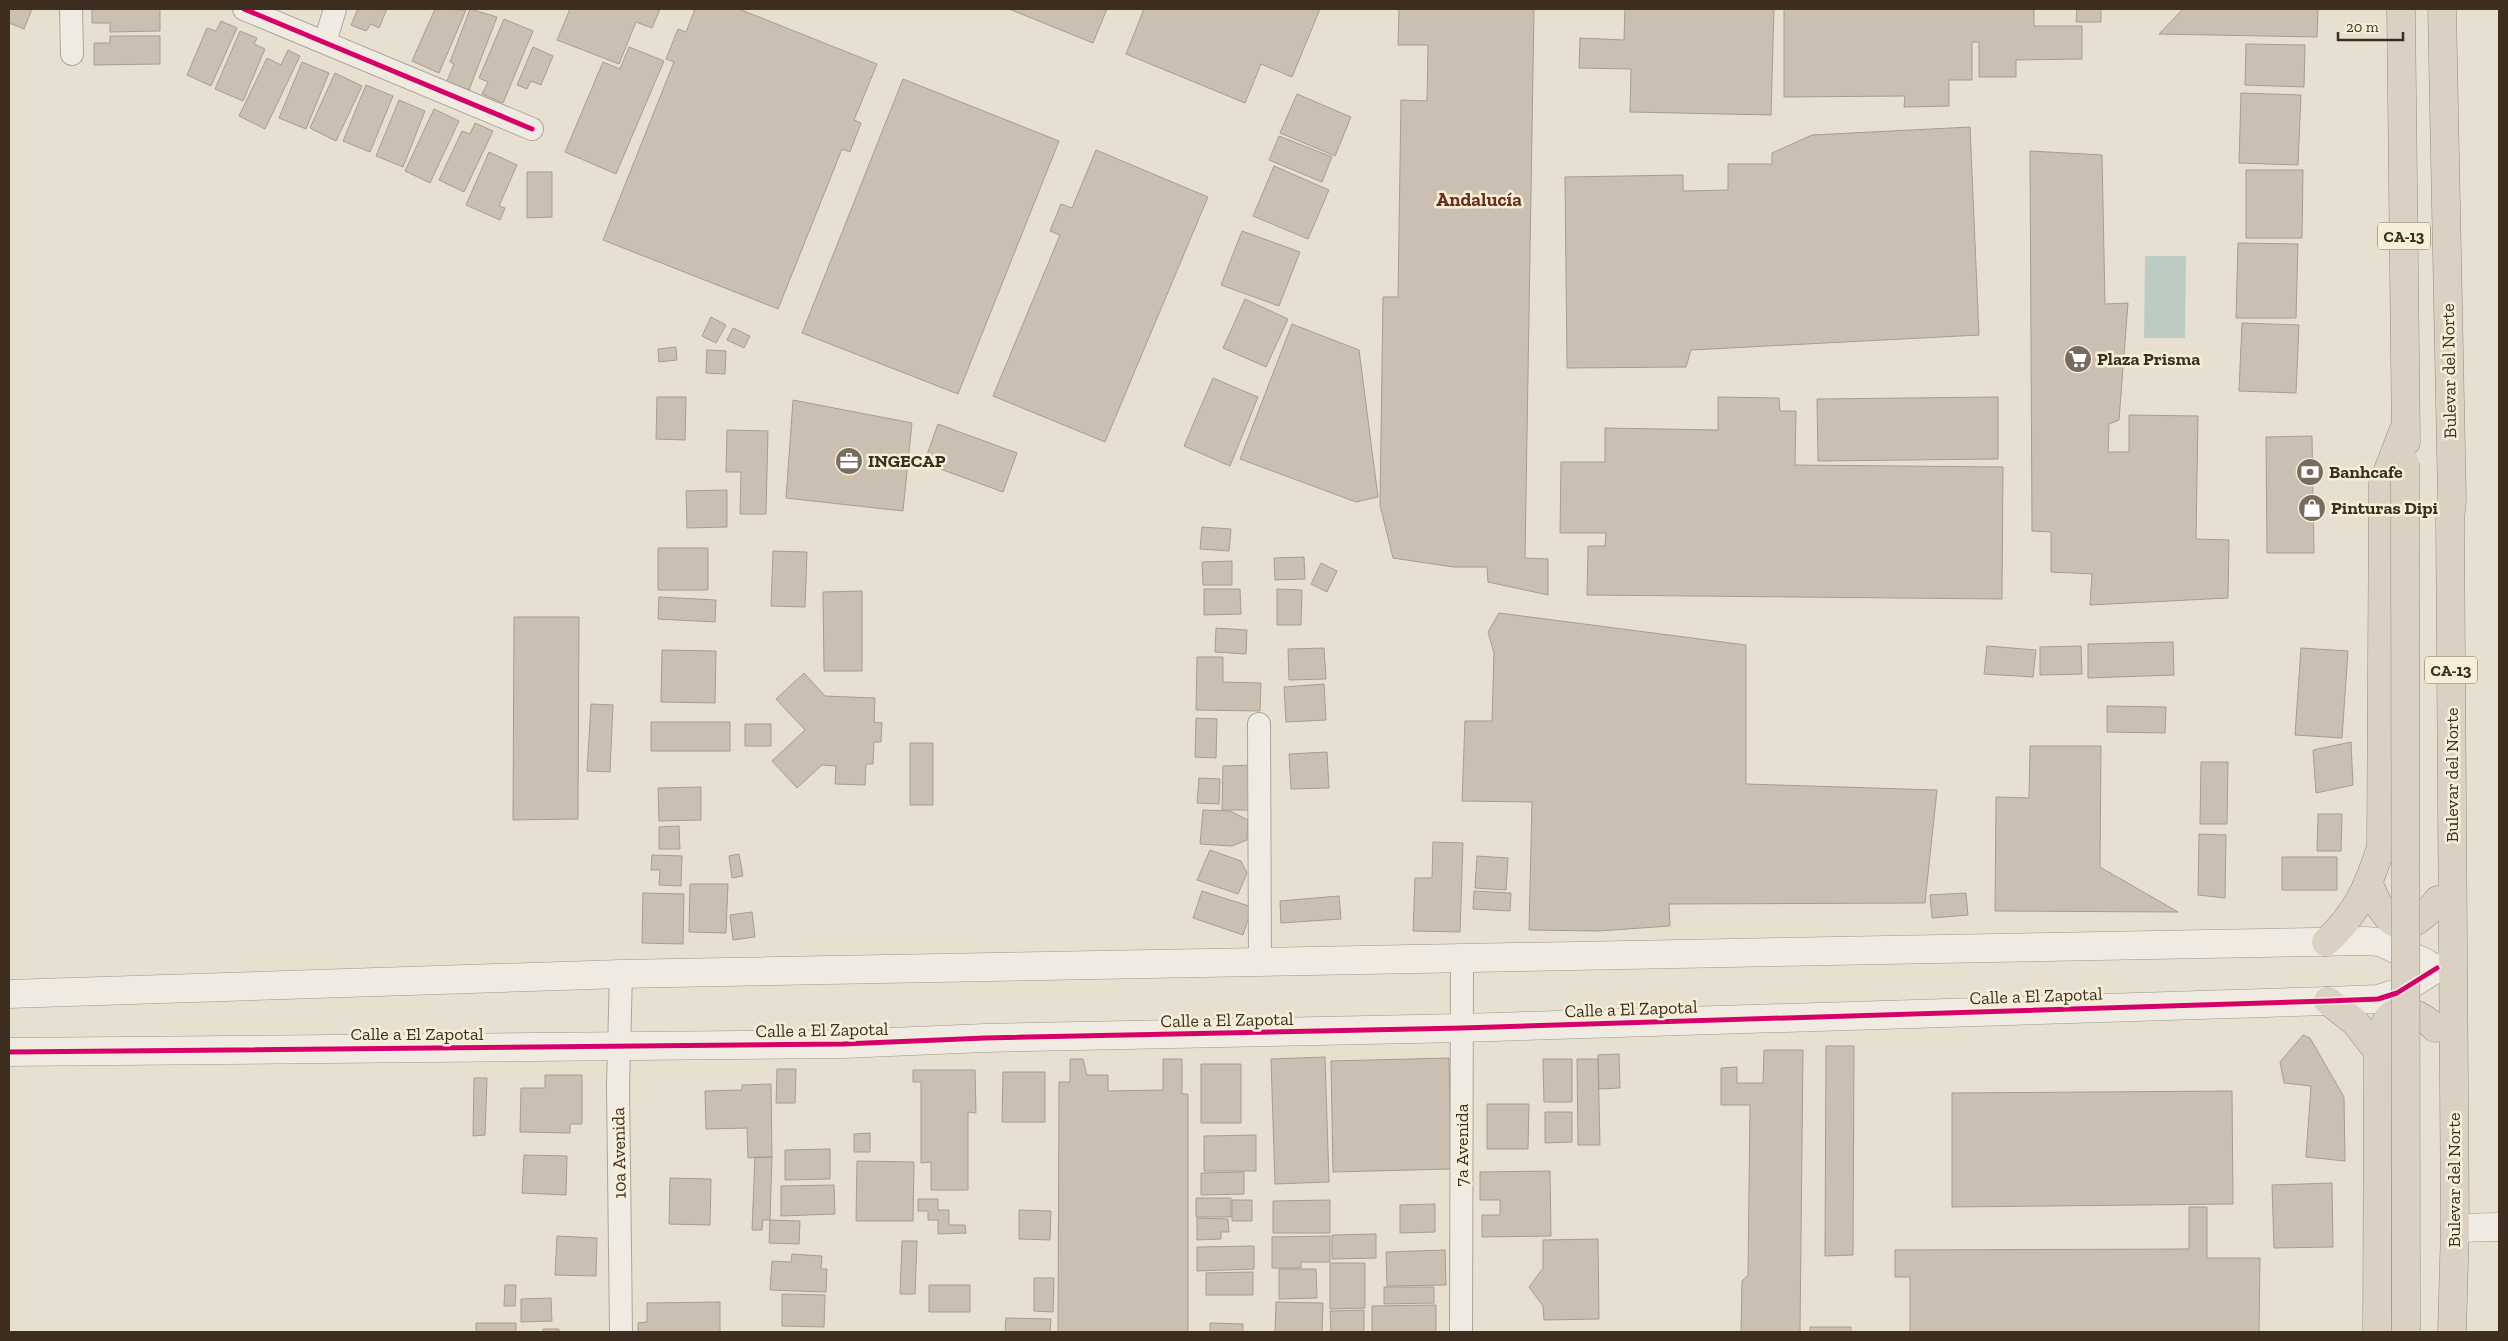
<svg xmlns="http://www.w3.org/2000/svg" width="2508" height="1341" viewBox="0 0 2508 1341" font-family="'Zilla Slab',serif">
<rect width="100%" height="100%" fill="#e7e0d1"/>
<path fill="#bcccc2" d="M2145,256H2186L2185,338H2144Z"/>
<path fill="#cbbfb2" stroke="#a89c90" d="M9,9H32L24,29L9,23Z
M92,9H160V31L110,32V23H92Z
M358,9H387L379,28L371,24L366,31L351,25Z
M435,9L466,10L439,73L412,61Z
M470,9L497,17L469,90L447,81L454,64L450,62Z
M570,9H660L652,28L636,22L619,64L557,40Z
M695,9H739L877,64L854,120L861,123L850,152L842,149L778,309L603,240L674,62L666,59L678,29L686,32Z
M1009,9H1107L1093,43Z
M1144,9H1320L1292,77L1261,64L1245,103L1126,54Z
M1399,9H1534L1525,558L1548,559V595L1488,582L1487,567H1453L1393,558L1380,505L1383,297H1398L1401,100L1427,101L1428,45H1398Z
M1625,9H1774L1771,115L1630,112L1631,69L1579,68L1580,38L1624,40Z
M1784,9H2034V26H2082V59L2016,60V77H1979V42H1972V80H1949V106L1904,107L1905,96L1784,97Z
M2077,9H2101V22H2076Z
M2183,9H2318L2317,37L2159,34Z
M504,19L533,31L503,103L482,94L488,82L479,78Z
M221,21L237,28L211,86L187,75L207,28L216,31Z
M240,31L257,38L254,44L265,49L243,101L215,89Z
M110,36H160V64L94,65V43H110Z
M2246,44L2305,45L2304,87L2245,85Z
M533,47L553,56L541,85L531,81L527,89L517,85Z
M629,47L664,61L616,174L565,152L603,62L620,69Z
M288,50L300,56L265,129L239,116L267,58L281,65Z
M302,62L329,73L306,129L279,118Z
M335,73L362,86L336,141L310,128Z
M903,79L1059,141L958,394L802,333Z
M366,85L393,96L370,152L343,141Z
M2241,93L2301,95L2298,165L2239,163Z
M1297,94L1351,117L1335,156L1280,133Z
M399,100L425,111L403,167L376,156Z
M434,109L459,121L430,183L405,171Z
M475,123L493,131L464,192L439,180L462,131L470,134Z
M1970,127L1979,335L1691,350L1686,367L1567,368L1565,177L1683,175V191L1728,190V164H1772V153L1812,135Z
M1279,136L1332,157L1322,182L1269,160Z
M1096,150L1208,197L1105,442L993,396L1060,235L1050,231L1061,204L1072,208Z
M2030,151L2102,155L2105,304L2128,303L2119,420L2109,424L2108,452H2129V415L2198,416L2196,539L2229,540L2228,598L2090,605L2092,574L2051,572V532L2032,531Z
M489,152L517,165L499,206L505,208L500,220L466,205Z
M1274,166L1329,190L1308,239L1253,216Z
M2246,170H2303L2302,238H2246Z
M527,172H552V217L527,218Z
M1242,231L1300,252L1279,306L1221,285Z
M2238,243L2298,244L2296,318H2236Z
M1245,299L1288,319L1266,367L1223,348Z
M711,317L726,325L716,343L702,336Z
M2242,323L2299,325L2296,393L2239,391Z
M1292,324L1359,350L1378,497L1356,502L1240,459Z
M733,328L750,336L744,348L727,340Z
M676,347L677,360L659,362L658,349Z
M707,350L726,351L725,374L706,373Z
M1213,378L1258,397L1230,466L1184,446Z
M657,397H686L685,440L656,439Z
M1718,397L1779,398L1780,411H1796L1795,465L2003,467L2002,599L1587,595L1588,546H1605L1606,533H1560L1561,462H1605V428L1718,430Z
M1998,397V459L1818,461L1817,399Z
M793,400L912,423L903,511L786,498Z
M938,424L1017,453L1003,492L924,463Z
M727,430L768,431L766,514H740L741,472H726Z
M2312,436L2314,553H2267L2266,437Z
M727,490V527L687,528L686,491Z
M1202,527L1231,529L1229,551L1200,549Z
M658,548H708V590H658Z
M773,551L807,552L805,607L771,606Z
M1304,557L1305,579L1275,580L1274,558Z
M1232,561V585H1203L1202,562Z
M1321,563L1337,571L1327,592L1311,584Z
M1204,589H1240L1241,614L1204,615Z
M1277,589L1302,590L1301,625H1277Z
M862,591V671H824L823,592Z
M659,597L716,600L715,622L658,619Z
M1499,613L1746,645V784L1937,790L1925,903L1669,904L1670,926L1598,931L1529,930L1532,802L1462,801L1465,721H1492L1494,653L1488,632Z
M514,617H579L578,819L513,820Z
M1216,628L1247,630L1246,654L1215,652Z
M2173,642L2174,675L2088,678V644Z
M1987,646L2036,650L2033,677L1984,674Z
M2081,646L2082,674L2040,675V647Z
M1324,648L1326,679L1289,680L1288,649Z
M2301,648L2348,651L2342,738L2295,735Z
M662,650L716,651L715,703L661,702Z
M1197,657H1223V682L1261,683L1260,711L1196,710Z
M804,673L825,696L875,698L874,722L882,723L881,742H874L873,764H866L865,785L835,784L836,766L822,765L797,788L772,761L805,730L776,699Z
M1324,684L1326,720L1286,722L1284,687Z
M591,704L613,705L610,772L587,771Z
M2107,706L2166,707L2165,733L2107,732Z
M1196,718L1217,719L1216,758L1195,757Z
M651,722H730V751H651Z
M745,724H771V746H745Z
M2351,742L2353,785L2316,793L2313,750Z
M910,743H933V805H910Z
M2030,746H2101L2100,867L2178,912L1995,911L1996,797L2029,798Z
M1327,752L1329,788L1291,789L1289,754Z
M2201,762H2228L2227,824H2200Z
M1252,765V810H1222L1223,766Z
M1199,778L1220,779L1219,804L1197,803Z
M701,787V820L659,821L658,788Z
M1203,810L1230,811L1248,820L1247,840L1232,846L1200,844Z
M2318,814H2342L2341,851H2317Z
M679,826L680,849H659V827Z
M2199,834L2226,835L2225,898L2198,895Z
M1433,842L1463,843L1460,932L1413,931L1415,878H1432Z
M1210,850L1241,861L1247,873L1238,894L1197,880Z
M739,854L743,876L732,878L729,856Z
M652,855L682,856L681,886L659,885L660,870H651Z
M1477,856L1508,858L1506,890L1475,888Z
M2282,857H2337V890H2282Z
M690,884H728L726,933L689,932Z
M1202,891L1252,907L1243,935L1193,918Z
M1474,891L1511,893L1510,911L1473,909Z
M643,893L684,894L683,944L642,943Z
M1966,893L1968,915L1932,918L1930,895Z
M1339,896L1341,919L1281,923L1280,901Z
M752,912L755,937L733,940L730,915Z
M2303,1035L2310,1038L2344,1097L2345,1161L2306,1157L2311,1086L2284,1083L2280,1062Z
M1826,1046H1854L1853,1255L1825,1256Z
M1764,1050H1803L1800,1332H1741L1742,1281L1748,1275L1750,1105H1721V1068L1737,1067V1083H1763Z
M1619,1054L1620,1088L1599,1089L1598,1055Z
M1325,1057L1329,1182L1275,1184L1271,1059Z
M1449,1058L1451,1169L1333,1172L1331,1061Z
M1070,1059H1083L1087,1075H1108V1091L1163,1090V1059H1182V1094H1188V1332H1058L1059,1082H1070Z
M1543,1059H1572V1102H1544Z
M1577,1059H1598L1600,1145H1578Z
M1201,1064H1241V1123H1201Z
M777,1069H796L795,1103H776Z
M913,1070H975L976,1113L968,1112V1190H931V1162L921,1163V1082H913Z
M1003,1072H1045V1122H1002Z
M545,1075H582V1124H570V1133L520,1132L521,1088H545Z
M474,1078H487L485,1135L473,1136Z
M771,1084L772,1157L748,1158L747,1128L706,1129L705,1091L742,1090V1085Z
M2232,1091L2233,1204L1952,1207V1093Z
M1487,1104H1529L1528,1149H1487Z
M1545,1112H1572V1142L1545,1143Z
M870,1133V1152H854V1134Z
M1256,1135V1171H1204V1136Z
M830,1149V1179L785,1180V1150Z
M524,1155L567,1156L566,1195L522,1193Z
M755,1157H772L770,1220H763L762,1230H752Z
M857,1161L914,1162L913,1221H856Z
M1550,1171L1551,1236L1482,1237V1215H1500V1200H1480V1172Z
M1244,1172V1194L1201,1195V1173Z
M670,1178L711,1179L710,1225L669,1224Z
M2332,1183L2333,1247L2274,1248L2272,1185Z
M834,1185L835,1214L781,1216V1186Z
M1196,1198H1231V1217H1196Z
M918,1199H938V1210H949V1225H965L966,1233L938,1234V1220H928V1211H918Z
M1232,1200H1252V1221H1232Z
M1330,1200V1233H1273V1201Z
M1435,1204V1232L1400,1233V1205Z
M2189,1207H2207V1258H2260L2259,1332H1910V1277H1895V1250L2189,1249Z
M1019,1210L1051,1211L1050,1240L1019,1239Z
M1197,1218L1228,1219L1229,1232H1221V1239L1197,1240Z
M770,1220L800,1221L799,1244L769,1243Z
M1376,1234V1258L1332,1259V1235Z
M557,1236L597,1238L596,1276L555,1275Z
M1330,1236V1262H1301V1268H1272V1237Z
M1598,1239L1599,1319L1544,1320L1543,1306L1529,1287L1543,1268V1240Z
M902,1241H917L915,1294H900Z
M1254,1246V1269L1197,1271V1247Z
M1445,1250L1446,1285L1387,1286L1386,1252Z
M792,1254L822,1256L821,1269H827L826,1292L770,1290L772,1261L791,1262Z
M1330,1263H1365V1308L1330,1309Z
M1279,1269H1316L1317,1298L1279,1299Z
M1253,1272V1295H1206V1273Z
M1034,1278H1054L1053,1312L1034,1311Z
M505,1285H516L515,1306H504Z
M929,1285H970V1312H929Z
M1384,1287H1434V1303L1384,1304Z
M782,1294L825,1295L824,1327L782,1326Z
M551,1298L552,1321L521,1322V1299Z
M720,1302V1332H638V1323L647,1322V1303Z
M1276,1302L1323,1303L1322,1332H1275Z
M1436,1305V1332H1372V1306Z
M1364,1310V1332H1331L1330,1311Z
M1006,1318L1051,1319L1050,1332H1005Z
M476,1323H516V1332H476Z
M1210,1323L1243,1324V1332H1210Z
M1810,1327H1851V1332H1810Z
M543,1329H559V1332H543Z"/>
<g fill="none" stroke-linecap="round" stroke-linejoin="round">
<g stroke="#ada599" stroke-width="24">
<path id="street" d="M71,9L72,54
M244,9L532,129
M325,42L335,9
M1259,724L1260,962
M621,1332L618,1086L621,974
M1461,1332L1462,958"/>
</g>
<g stroke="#9c958a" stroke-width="29">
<path id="secondary" d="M9,994L621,974L2365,941L2380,942L2426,963
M9,1052L843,1044L985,1038L1462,1028L2328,1001L2378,999L2397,993L2437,968
M2455,1228L2499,1227"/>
</g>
<g stroke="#928b80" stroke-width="29">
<path id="highway" d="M2401,9L2406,442
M2442,9L2452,500L2450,520L2455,1228L2452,1332
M2369,884C2387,928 2405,942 2438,900
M2326,942C2357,913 2368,888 2381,847L2383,483L2406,424
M2328,1001L2355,1022L2378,1052L2377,1332
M2378,1052C2380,1043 2381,1032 2385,1024C2394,1001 2424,1015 2435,1028"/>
</g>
<use href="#street" stroke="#efebe3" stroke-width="22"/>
<use href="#secondary" stroke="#efebe3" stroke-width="28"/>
<use href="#highway" stroke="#dad1c2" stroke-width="28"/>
<g stroke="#928b80" stroke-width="29" stroke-linecap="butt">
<path id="highway-bridge" d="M2405,463L2406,1332"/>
</g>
<use href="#highway-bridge" stroke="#dad1c2" stroke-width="28"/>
<g stroke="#f7eed8" stroke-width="8">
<path id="cycleway" d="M244,9L532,129
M9,1052L843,1044L985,1038L1462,1028L2328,1001L2378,999L2397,993L2437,968"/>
</g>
<use href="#cycleway" stroke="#d6006c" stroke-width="5"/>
</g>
<defs>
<g id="supermarket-disc" transform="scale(1.4375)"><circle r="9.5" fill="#786c5e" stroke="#f7eed8"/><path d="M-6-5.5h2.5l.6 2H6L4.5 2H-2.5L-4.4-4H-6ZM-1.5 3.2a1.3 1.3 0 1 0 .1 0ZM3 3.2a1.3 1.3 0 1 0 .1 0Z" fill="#fff"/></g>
<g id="office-disc" transform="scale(1.4375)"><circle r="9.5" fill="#786c5e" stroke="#f7eed8"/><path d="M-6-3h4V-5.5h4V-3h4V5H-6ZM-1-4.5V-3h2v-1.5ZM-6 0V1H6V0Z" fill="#fff"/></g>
<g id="bank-disc" transform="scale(1.4375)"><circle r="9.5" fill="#786c5e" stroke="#f7eed8"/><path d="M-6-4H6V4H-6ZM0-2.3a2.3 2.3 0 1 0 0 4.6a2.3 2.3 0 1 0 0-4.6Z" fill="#fff"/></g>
<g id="shop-disc" transform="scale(1.4375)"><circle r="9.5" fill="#786c5e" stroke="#f7eed8"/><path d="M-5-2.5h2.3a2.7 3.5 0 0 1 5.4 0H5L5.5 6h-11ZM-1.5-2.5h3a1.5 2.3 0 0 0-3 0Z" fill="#fff"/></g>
</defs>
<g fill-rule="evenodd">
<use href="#supermarket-disc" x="2078" y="359"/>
<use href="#office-disc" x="849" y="461"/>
<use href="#bank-disc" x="2310" y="472"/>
<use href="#shop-disc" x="2312" y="508"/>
</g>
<g text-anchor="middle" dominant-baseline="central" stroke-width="5" stroke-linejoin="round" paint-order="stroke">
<g fill="#f7eed8" stroke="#756857" stroke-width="1">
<rect x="2378" y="222.5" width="52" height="27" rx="4"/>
<rect x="2425" y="656.5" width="52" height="27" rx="4"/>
</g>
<g font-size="16" font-weight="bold" fill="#3d2e20">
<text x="2404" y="236">CA-13</text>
<text x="2451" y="670">CA-13</text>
</g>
<g font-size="18" font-weight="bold" fill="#3d2e20" stroke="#f7eed8" text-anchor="start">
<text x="2097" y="359">Plaza Prisma</text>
<text x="868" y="461">INGECAP</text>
<text x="2329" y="472">Banhcafe</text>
<text x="2331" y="508">Pinturas Dipi</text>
</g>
<g font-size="18" fill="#3d2e20" stroke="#f7eed8">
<text transform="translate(2449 371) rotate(-91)">Bulevar del Norte</text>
<text transform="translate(2452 775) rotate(-90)">Bulevar del Norte</text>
<text transform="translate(2036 996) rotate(-2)">Calle a El Zapotal</text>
<text transform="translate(1631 1009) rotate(-2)">Calle a El Zapotal</text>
<text transform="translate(1227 1020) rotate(-1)">Calle a El Zapotal</text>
<text transform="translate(822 1030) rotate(-1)">Calle a El Zapotal</text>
<text x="417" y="1034">Calle a El Zapotal</text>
<text transform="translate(1462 1145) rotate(-90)">7a Avenida</text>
<text transform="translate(619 1153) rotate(-91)">10a Avenida</text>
<text transform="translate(2454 1180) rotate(-90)">Bulevar del Norte</text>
</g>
<g font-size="19" font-weight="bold" fill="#6b2e1e" stroke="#f7eed8">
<text x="1479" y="199">Andalucía</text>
</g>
</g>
<rect width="2508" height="1341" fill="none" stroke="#3d2e20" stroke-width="20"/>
<path d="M2338 32v8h65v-8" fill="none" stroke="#3d2e20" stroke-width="2.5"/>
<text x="2346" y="32" font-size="15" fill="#3d2e20" stroke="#f7eed8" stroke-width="4" paint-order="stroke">20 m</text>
</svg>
